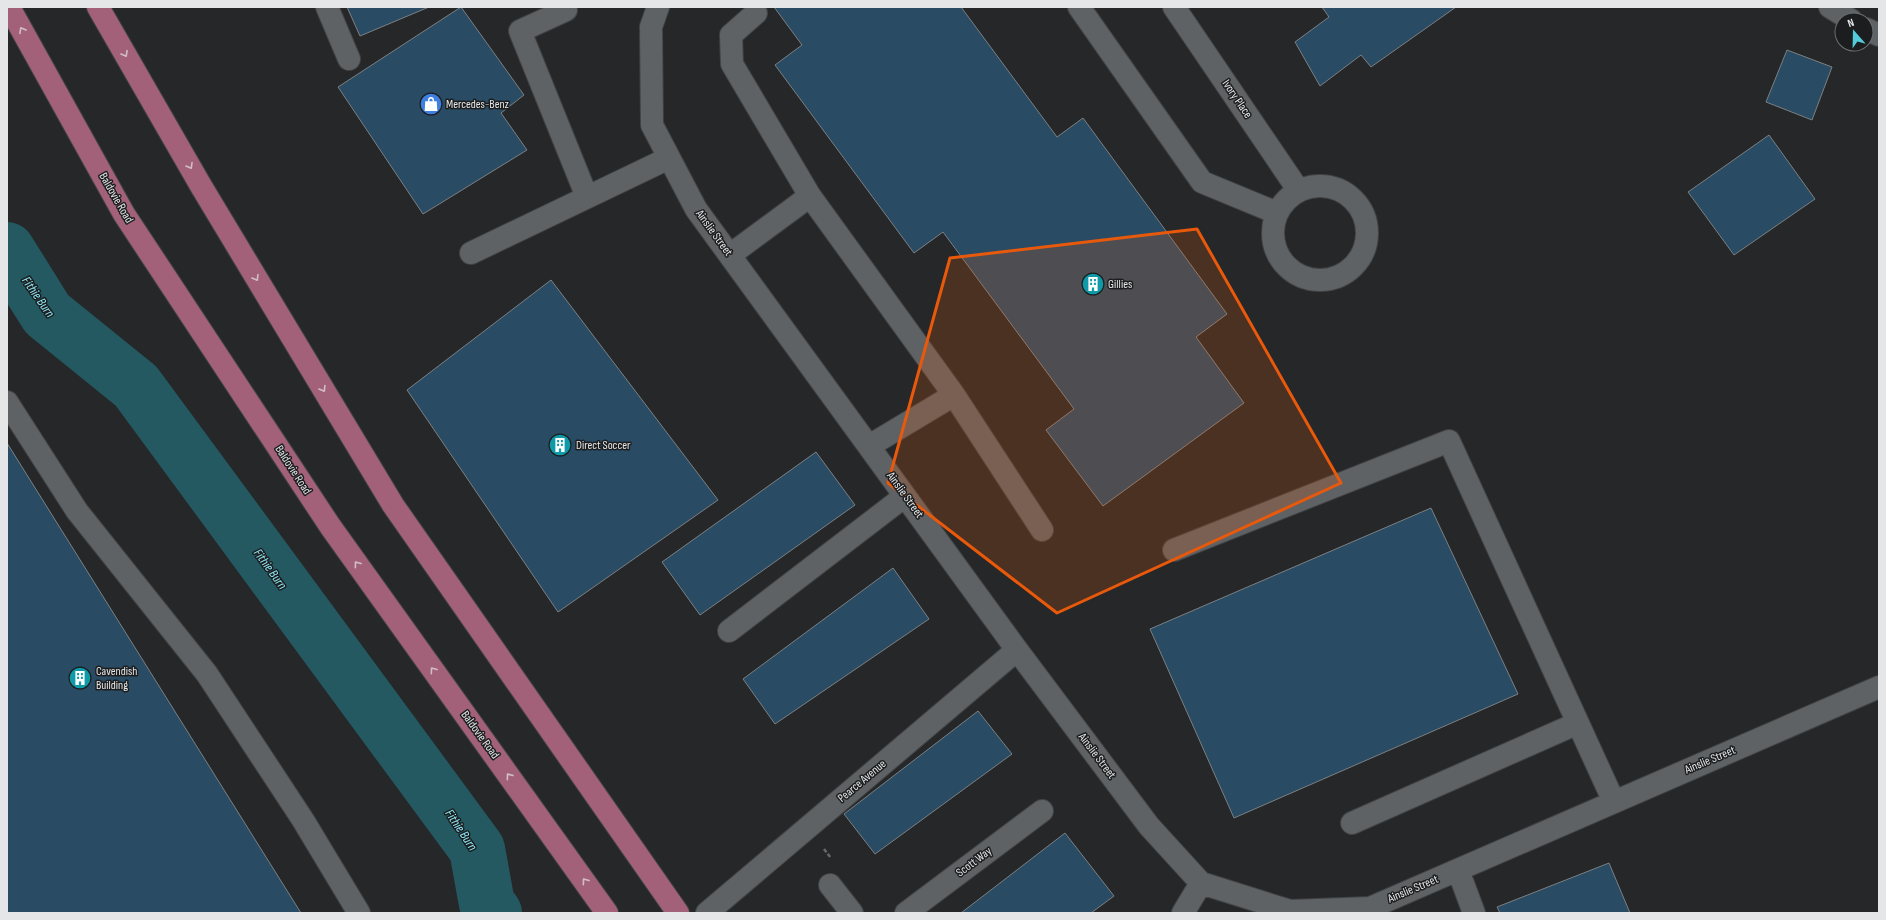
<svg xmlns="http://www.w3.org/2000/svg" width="1886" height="920" viewBox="0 0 1886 920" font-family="'Sofia Sans Condensed',sans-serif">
<rect width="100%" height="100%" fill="#252729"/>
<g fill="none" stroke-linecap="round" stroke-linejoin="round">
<path stroke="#245962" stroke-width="56" d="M7,250L47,314L136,386L477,849L487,904L494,913"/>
</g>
<path fill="#294b64" stroke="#7d8082" d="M347,7H429L360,36Z
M461,7L524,95L501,113L527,150L423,214L338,87Z
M774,7H961L1057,137L1083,118L1227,314L1196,337L1244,403L1103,506L1046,430L1074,409L943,232L914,253L775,65L802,45Z
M1322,7H1456L1371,67L1361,55L1320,86L1295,42L1329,17Z
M1787,50L1832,67L1812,120L1766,102Z
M1769,135L1815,199L1734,255L1688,192Z
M551,280L718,500L558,612L407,390Z
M7,443L301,913H7Z
M816,452L855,505L700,615L662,562Z
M1431,508L1518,694L1234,818L1150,629Z
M893,568L929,619L775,724L743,679Z
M978,711L1012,754L875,854L844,814Z
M1065,833L1114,896L1091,913H961Z
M1609,863L1630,913H1500L1497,907Z"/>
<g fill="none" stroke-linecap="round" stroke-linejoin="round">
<g stroke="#424345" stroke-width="24">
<path id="minor" d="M327,7L349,59
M658,7L651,27L652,125L696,209L1017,650L1149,826L1201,883L1290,911L1370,908L1879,687
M1079,7L1202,182L1277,213
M1174,7L1299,191
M1830,7L1851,20
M566,10L520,31L587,197
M1866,29L1879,35
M1273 233a47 47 0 1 1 94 0a47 47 0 1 1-94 0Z
M810,196L954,395L869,446
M471,253L669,158
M730,255L810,196L732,64L731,35L756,13
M954,395L1042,530
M7,402L77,511L207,674L303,820L359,913
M1174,550L1449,441L1614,802
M729,631L905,496
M1352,823L1578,723
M1458,870L1474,913
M830,885L852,913
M707,913L1017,650
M906,913L1042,811
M1183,913L1201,883"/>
</g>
<g stroke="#424345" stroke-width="24">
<path id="major" d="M9,7L124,214L330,526L607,913
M98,7L201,186L393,505L678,913"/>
</g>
<path stroke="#666869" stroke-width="2.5" stroke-dasharray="4 2" stroke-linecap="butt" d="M824,849L831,858"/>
<use href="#minor" stroke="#5f6264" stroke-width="22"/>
<use href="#major" stroke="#a26178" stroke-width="22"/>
</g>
<defs><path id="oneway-chevron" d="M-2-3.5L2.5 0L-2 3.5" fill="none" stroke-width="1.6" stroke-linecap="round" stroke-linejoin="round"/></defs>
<g stroke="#d1bec6">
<use href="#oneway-chevron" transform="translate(22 30) rotate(-119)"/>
<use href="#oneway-chevron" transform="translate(125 54) rotate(60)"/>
<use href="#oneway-chevron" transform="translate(190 166) rotate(60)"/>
<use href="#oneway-chevron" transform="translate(256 278) rotate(59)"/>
<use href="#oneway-chevron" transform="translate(323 389) rotate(59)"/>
<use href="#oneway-chevron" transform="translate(357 564) rotate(-126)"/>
<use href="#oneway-chevron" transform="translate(433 670) rotate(-126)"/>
<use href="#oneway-chevron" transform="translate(509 776) rotate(-126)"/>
<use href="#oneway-chevron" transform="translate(585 881) rotate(-126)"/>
</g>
<path fill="#e8590c" fill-opacity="0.2" stroke="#e8590c" stroke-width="3" stroke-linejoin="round" d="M1197,229L1341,483L1057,613L888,483L950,258Z"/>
<defs>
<g id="shop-disc" transform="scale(1.15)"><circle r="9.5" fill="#3f7fe0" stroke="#1b1d1f"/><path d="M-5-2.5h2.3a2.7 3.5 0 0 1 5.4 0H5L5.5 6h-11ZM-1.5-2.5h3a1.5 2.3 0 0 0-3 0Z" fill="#fff"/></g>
<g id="building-disc" transform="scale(1.15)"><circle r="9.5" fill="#0f9aa8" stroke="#1b1d1f"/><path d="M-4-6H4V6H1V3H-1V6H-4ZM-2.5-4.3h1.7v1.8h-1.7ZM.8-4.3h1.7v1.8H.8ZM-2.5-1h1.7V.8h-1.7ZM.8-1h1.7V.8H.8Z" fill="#fff"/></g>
</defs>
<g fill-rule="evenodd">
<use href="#shop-disc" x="431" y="104"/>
<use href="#building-disc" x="1093" y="284"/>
<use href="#building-disc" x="560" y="445"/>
<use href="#building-disc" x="80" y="678"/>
</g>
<g text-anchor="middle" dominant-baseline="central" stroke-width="3" stroke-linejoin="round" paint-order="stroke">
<g font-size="12" fill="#e5e6e7" stroke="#1b1d1f">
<text transform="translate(1237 99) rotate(56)">Ivory Place</text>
<text transform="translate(116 198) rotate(60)">Baldovie Road</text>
<text transform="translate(714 233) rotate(54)">Ainslie Street</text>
<text transform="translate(293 470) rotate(57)">Baldovie Road</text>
<text transform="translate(905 495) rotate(54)">Ainslie Street</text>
<text transform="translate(480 735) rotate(54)">Baldovie Road</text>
<text transform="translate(1097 756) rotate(53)">Ainslie Street</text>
<text transform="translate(1710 760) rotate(-23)">Ainslie Street</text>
<text transform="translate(862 781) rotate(-40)">Pearce Avenue</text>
<text transform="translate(974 862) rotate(-37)">Scott Way</text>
<text transform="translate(1413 889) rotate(-23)">Ainslie Street</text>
</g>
<g font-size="12" fill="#e5e6e7" stroke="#1b1d1f" text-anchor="start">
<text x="446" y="104">Mercedes-Benz</text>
<text x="1108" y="284">Gillies</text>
<text x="576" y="445">Direct Soccer</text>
<text x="96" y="671">Cavendish<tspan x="96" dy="14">Building</tspan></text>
</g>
<g font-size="13" font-style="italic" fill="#91eaf9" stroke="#1b1d1f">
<text transform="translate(38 297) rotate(55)">Fithie Burn</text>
<text transform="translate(270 569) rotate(54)">Fithie Burn</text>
<text transform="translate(461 830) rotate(56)">Fithie Burn</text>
</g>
</g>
<rect width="1886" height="920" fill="none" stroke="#e5e6e7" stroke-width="16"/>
<g transform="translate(1854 32) rotate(340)"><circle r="19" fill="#1b1d1f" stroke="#6c6d6f"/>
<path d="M0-3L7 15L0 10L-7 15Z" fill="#53cbda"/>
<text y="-6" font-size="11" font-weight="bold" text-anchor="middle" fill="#e5e6e7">N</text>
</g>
</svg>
